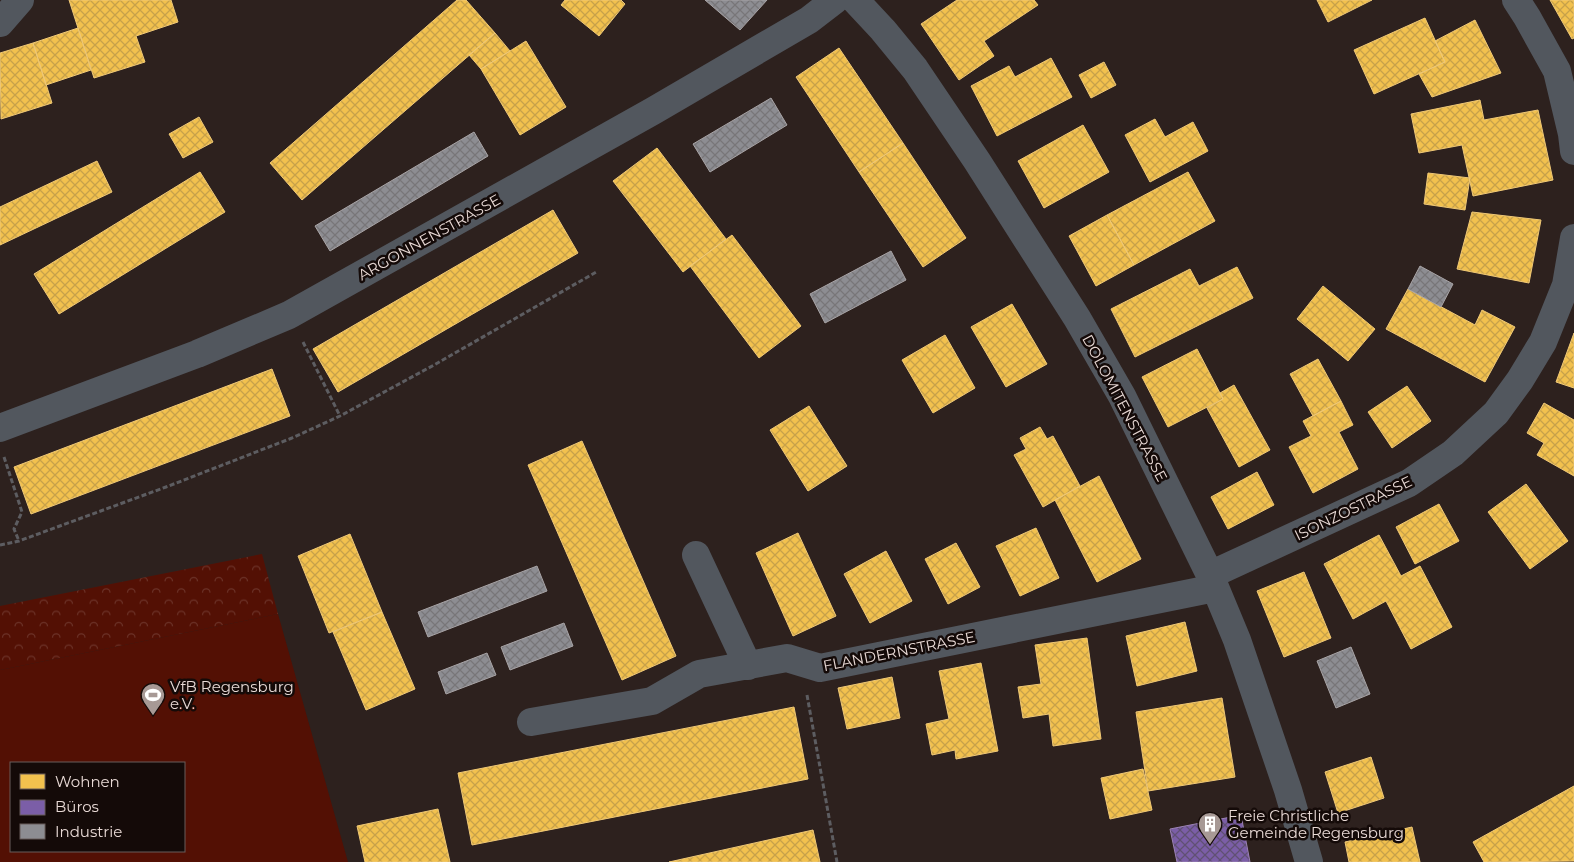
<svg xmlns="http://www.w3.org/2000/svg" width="1574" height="862" viewBox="0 0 1574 862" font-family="Montserrat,sans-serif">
<defs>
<pattern id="park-crowns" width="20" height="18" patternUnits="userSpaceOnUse" patternTransform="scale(1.25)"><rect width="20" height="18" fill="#531004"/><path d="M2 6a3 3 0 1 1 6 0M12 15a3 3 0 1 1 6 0" fill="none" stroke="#6c3228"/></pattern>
<pattern id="homes-cross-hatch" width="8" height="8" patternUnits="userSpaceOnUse" patternTransform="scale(1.25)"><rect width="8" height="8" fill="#f2c14e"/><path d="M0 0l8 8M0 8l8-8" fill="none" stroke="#c7a14a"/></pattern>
<pattern id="offices-cross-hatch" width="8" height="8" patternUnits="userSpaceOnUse" patternTransform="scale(1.25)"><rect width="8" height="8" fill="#7b5ea7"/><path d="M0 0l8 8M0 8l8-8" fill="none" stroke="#605074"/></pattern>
<pattern id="industry-cross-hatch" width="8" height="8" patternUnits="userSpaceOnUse" patternTransform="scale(1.25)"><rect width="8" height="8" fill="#8d8d92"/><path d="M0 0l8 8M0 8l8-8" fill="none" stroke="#787679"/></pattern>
</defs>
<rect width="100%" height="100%" fill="#2d211e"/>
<path fill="url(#park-crowns)" d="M262,554L278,614L0,670V606Z"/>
<path fill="#531004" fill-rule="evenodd" d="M278,614L348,862H0V670ZM11,763H184V851H11Z"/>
<path fill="url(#homes-cross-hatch)" stroke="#efc876" d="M69,0H171L178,22L136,36L145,62L94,78Z
M457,0H466L495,33L302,200L270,163Z
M565,0H621L625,4L599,36L561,5Z
M957,0H1034L1038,5L984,41L994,56L959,80L921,24Z
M1317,0H1372L1328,22Z
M1550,0H1574V38L1572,39Z
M1425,18L1445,62L1374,94L1354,50Z
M1475,20L1501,73L1432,97L1419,74L1445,62L1435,41Z
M78,28L91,70L46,85L33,43Z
M495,33L510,51L481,69L469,55Z
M526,41L566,107L520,135L481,69Z
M33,43L52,103L1,119L0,53Z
M839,48L903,143L859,172L796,77Z
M1051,58L1072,97L997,136L971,86L1009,66L1015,77Z
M1104,62L1116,85L1091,98L1079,75Z
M1480,100L1484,120L1538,110L1553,180L1473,196L1462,145L1419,153L1411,114Z
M199,117L213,142L183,158L169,134Z
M1155,119L1165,137L1193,122L1208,151L1150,182L1125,135Z
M1083,125L1109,172L1044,208L1018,161Z
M903,143L966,238L923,267L859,172Z
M657,148L726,239L683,272L613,181Z
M97,161L112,192L0,245V207Z
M200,172L225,212L59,314L34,274Z
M1188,172L1215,221L1134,265L1107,215Z
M1428,173L1470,178L1465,210L1424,204Z
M553,210L578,253L338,392L313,349Z
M1472,212L1541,220L1529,283L1457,269Z
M1107,215L1134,265L1096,286L1069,236Z
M732,235L801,326L759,358L690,266Z
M1237,267L1253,298L1135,357L1111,309L1190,269L1199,286Z
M1323,286L1375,329L1348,361L1297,319Z
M1408,289L1475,325L1482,310L1515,327L1485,382L1386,329Z
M1012,304L1047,364L1006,387L971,327Z
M1574,333V388L1556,382Z
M945,335L975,388L933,413L902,360Z
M1197,349L1223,399L1168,427L1142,377Z
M1318,359L1341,401L1313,416L1290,374Z
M272,369L290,416L31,514L14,467Z
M1234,385L1270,450L1239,467L1207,408L1223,399L1220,393Z
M1407,386L1431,421L1392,448L1368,412Z
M1341,401L1353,425L1339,432L1358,469L1313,493L1289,447L1311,436L1303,421Z
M1544,403L1574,420V476L1537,455L1544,443L1527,433Z
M809,406L847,466L808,491L770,430Z
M1040,427L1047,439L1053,436L1080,486L1043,507L1014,455L1026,449L1020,438Z
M582,441L676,656L622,680L528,465Z
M1257,472L1274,505L1228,529L1211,497Z
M1099,476L1141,559L1097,582L1055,500Z
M1526,484L1568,541L1530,569L1488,512Z
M1439,504L1459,541L1415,564L1396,527Z
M1036,528L1059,578L1020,596L996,546Z
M798,533L836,616L793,636L756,553Z
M350,534L382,612L329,633L298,556Z
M1379,535L1401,576L1420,566L1452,627L1411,649L1386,601L1353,619L1324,564Z
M956,543L980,587L948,604L925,559Z
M886,551L912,601L870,623L844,574Z
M1304,572L1331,638L1284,657L1257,591Z
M382,612L415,689L366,710L333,632Z
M1185,622L1197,671L1137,686L1126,636Z
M1087,638L1101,739L1053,746L1049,714L1023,718L1018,687L1041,684L1035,645Z
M981,663L998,751L956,759L955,750L932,755L926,724L949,719L939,671Z
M892,677L900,718L847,729L838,688Z
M1222,698L1235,777L1148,791L1136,712Z
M794,707L808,779L472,845L458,773Z
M1371,757L1384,798L1338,813L1325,772Z
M1143,769L1152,810L1110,819L1101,778Z
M1574,786V861L1484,862L1473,842Z
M438,809L450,862H365L357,826Z
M1412,827L1420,862H1349L1345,842Z
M813,830L820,862H669Z"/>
<path fill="url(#offices-cross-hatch)" stroke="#9c83b5" d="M1241,815L1250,862H1177L1170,829Z"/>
<path fill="url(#industry-cross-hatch)" stroke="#a8a4a6" d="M705,0H767L740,30Z
M771,98L787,125L710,172L693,144Z
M474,132L488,156L330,251L315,226Z
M891,251L906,280L825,323L810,294Z
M1420,266L1453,284L1441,307L1408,289Z
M537,566L547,591L428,637L418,612Z
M564,623L573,646L510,670L501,647Z
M1351,647L1370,694L1336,708L1317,661Z
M487,653L496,675L446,694L438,672Z"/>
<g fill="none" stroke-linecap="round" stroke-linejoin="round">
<path stroke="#5d5d61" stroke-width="3" stroke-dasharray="5 2.5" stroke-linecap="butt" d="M303,342L340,416
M4,457L22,512L14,529L19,541
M0,545L19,541L166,487L292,438L340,416L434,365L598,271
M807,695L837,862"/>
<path stroke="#52575e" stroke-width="28" d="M855,0L883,30L915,69L977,161L1077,318L1122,396L1210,575L1237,640L1288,790L1309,862
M1516,0L1527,17L1557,71L1572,134L1574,151
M0,23L20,0
M0,428L197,354L289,315L653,111L809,20L835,0
M696,555L748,666
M1210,575L1409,483L1453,453L1496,413L1520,380L1543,342L1566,285L1574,238
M531,722L652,701L699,674L787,658L820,668L1215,588"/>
</g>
<defs>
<g id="stadium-pin" transform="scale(1.25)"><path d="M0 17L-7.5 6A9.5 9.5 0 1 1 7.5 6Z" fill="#a79995" stroke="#140a08"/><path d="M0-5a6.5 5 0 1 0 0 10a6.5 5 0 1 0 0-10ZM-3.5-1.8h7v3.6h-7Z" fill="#fff"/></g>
<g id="building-pin" transform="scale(1.25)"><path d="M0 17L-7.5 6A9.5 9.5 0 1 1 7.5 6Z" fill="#a79995" stroke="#140a08"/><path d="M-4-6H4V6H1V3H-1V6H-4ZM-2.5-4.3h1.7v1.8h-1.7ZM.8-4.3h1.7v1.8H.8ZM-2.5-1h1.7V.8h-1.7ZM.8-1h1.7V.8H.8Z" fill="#fff"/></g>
</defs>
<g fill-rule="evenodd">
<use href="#stadium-pin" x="153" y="695"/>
<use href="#building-pin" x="1210" y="824"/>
</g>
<g text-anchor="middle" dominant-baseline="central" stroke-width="5" stroke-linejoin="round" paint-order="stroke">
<g font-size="15" fill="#e8d9d5" stroke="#140a08">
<text transform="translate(429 237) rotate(-29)">ARGONNENSTRASSE</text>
<text transform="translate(1125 408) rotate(62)">DOLOMITENSTRASSE</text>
<text transform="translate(1353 508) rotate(-26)">ISONZOSTRASSE</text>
<text transform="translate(899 651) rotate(-11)">FLANDERNSTRASSE</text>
</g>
<g font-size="15" fill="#e8d9d5" stroke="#140a08" text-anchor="start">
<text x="170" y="686">VfB Regensburg<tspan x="170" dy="17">e.V.</tspan></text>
<text x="1228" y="815">Freie Christliche<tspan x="1228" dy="17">Gemeinde Regensburg</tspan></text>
</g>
</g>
<rect x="10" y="762" width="175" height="90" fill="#140a08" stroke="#695d5a"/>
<rect x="20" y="774" width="25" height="15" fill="#f2c14e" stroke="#695d5a"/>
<text x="55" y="787" font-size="15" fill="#e8d9d5">Wohnen</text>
<rect x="20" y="800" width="25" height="15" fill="#7b5ea7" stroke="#695d5a"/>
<text x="55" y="812" font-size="15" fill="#e8d9d5">Büros</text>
<rect x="20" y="824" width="25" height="15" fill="#8d8d92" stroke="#695d5a"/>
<text x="55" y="837" font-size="15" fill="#e8d9d5">Industrie</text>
</svg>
